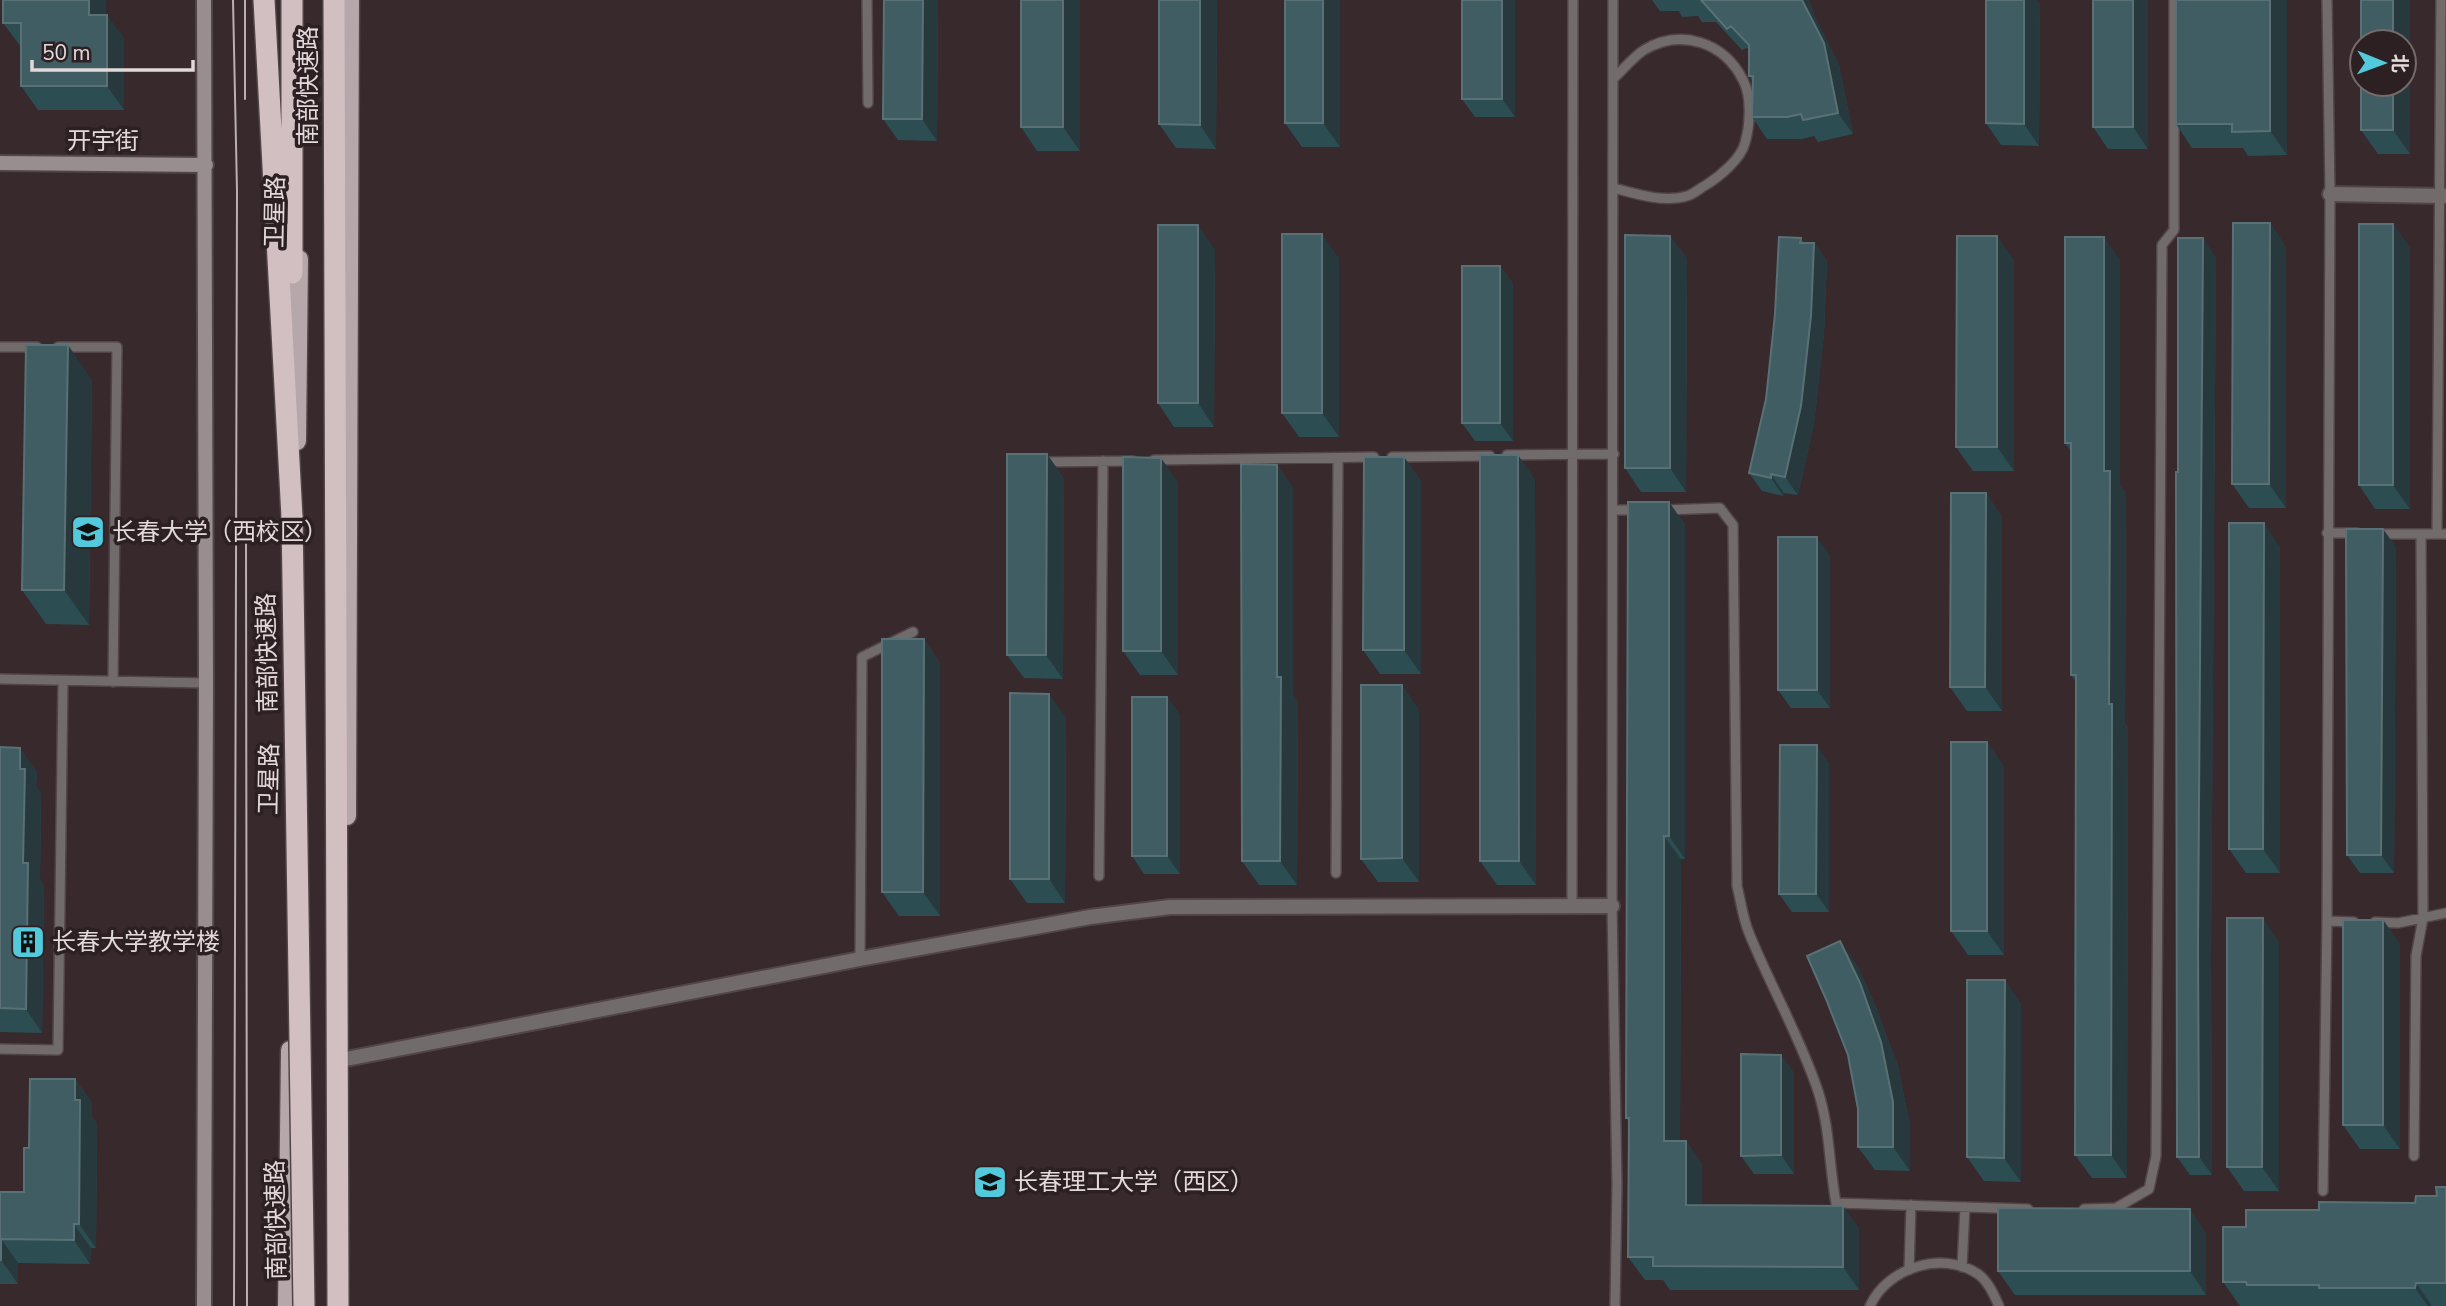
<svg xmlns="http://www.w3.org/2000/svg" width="2446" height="1306" viewBox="0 0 2446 1306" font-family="'Nunito Sans','Noto Sans SC',sans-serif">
<rect width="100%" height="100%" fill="#37292c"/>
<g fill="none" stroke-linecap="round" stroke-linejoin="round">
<g stroke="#524548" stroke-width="12">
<path id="lane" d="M867,0L868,103
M1613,0L1612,906L1617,1185L1615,1306
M1613,79C1623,70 1633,57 1644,50C1681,28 1724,42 1743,80C1752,97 1750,125 1745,143C1741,159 1719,177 1706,185C1700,188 1694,194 1687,196C1664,203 1636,194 1614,188
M0,347H37
M58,347H117L113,682
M1507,455L1614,454
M1392,457L1490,456
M1154,460L1374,457
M1042,462L1133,461
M1613,510H1639
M1664,510L1720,508L1733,525L1737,886C1741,902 1743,919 1749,933C1771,987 1800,1037 1818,1091C1830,1127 1829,1166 1836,1203L2028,1209
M2327,533H2357
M2374,534H2446
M2437,534L2441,0
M0,679L206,683
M1336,873L1338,458
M1099,876L1103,461
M1572,906L1573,0
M2327,921L2354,922
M2375,922L2398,923L2446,913
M860,959L862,657L913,632
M0,1049L58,1050L63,681
M2414,1156L2416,956L2423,918L2421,535
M2323,1191L2327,921L2330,194L2327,0
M2084,1209L2116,1208L2149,1189L2156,1156L2162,245L2174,230V0
M1962,1267L1965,1207
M1909,1270L1911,1205
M1870,1306C1887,1268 1942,1250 1978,1274C1988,1281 1994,1295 1999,1306"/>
</g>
<g stroke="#524548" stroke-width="18">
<path id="street" d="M2330,194L2446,196
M346,1059L860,959L1090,917L1170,907L1612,906"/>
</g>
<g stroke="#524548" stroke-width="18">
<path id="secondary" d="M0,163L206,165
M204,1306L206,683L204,0"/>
</g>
<g stroke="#524548" stroke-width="21">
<path id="primary" d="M297,441L299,259
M347,816L350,0
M287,1306L290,1050"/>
</g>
<g stroke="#524548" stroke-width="24">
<path id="highway" d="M264,0L292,517
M334,0L338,1306
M292,273V0"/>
</g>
<use href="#lane" stroke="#726b6c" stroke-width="9"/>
<use href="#street" stroke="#726b6c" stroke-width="14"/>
<use href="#secondary" stroke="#988d8f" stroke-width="14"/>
<use href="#primary" stroke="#b6a7aa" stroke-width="18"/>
<use href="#highway" stroke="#d1bfc2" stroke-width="21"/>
<path stroke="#bab0b1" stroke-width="2" d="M233,0L237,191L234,1306
M245,0V99
M246,529L247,1306"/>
<g stroke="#524548" stroke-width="24" stroke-linecap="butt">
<path id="highway-bridge" d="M292,517L304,1306"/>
</g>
<use href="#highway-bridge" stroke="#d1bfc2" stroke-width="21"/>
</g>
<path fill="#2c4e53" d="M884,0H938L937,141L898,140L883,119Z
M1021,0L1080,151H1037L1021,127Z
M1159,0H1217L1216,149L1176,148L1159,124Z
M1285,0L1340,147H1302L1285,123Z
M1462,0H1515V117H1475L1462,99Z
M1652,0H1809L1814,15L1839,65L1853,134L1818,142L1814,136L1802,139H1767L1752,117L1753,82L1749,76V50L1747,48L1742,50L1716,22H1702L1698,16L1682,17L1679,11H1660Z
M1986,0H2036L2040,5L2039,146L2001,145L1986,123Z
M2093,0L2148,149H2108L2093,127Z
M2287,0V155L2248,156L2243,148H2192L2176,124Z
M2361,0H2410V154H2378L2361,130Z
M106,15L124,38V110H38L21,86V47L3,23Z
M2270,223L2286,247V508H2249L2232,484Z
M2393,224L2410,248V509H2375L2359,485Z
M1670,236L1687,259L1686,492H1641L1625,468Z
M1801,238L1804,243H1814L1827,261L1824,334L1814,424L1798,495L1784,493L1783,496L1762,491L1749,473Z
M1215,249L1214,427H1174L1158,403Z
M2216,257L2211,961L2212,1175H2190L2177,1157L2178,472Z
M1339,258V437H1299L1282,413Z
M2014,260V471H1973L1956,447Z
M2120,260V486L2126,494L2125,724L2128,727L2127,1178H2092L2075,1155L2076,682L2071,675V451L2065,443Z
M1500,266L1513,284V441H1475L1462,423Z
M92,380L89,625L46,624L22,590Z
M1404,457L1421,481V674H1380L1363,650Z
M1277,465L1293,488V695L1298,701L1297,885H1259L1242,861Z
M1064,478L1063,679L1024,678L1007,655Z
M1535,479L1536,885H1497L1480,861Z
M1178,482V675H1140L1123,651Z
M1986,493L2002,517V711H1967L1950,687Z
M1669,502L1685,525V859H1681L1680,1141H1686L1702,1164V1206H1843L1859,1229V1290H1670L1663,1280H1645L1628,1257L1629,1122L1626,1118Z
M2280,547V873H2246L2229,849Z
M2396,547L2394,873H2360L2347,855Z
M1830,555V708H1791L1778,690Z
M924,639L940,663V916H899L882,892Z
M1167,697L1180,715V874H1144L1132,856Z
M1419,709V882H1378L1361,859Z
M1066,717L1065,903H1027L1010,879Z
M0,747L37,772L36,786L41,793L40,880L44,887L42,1033L0,1032Z
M1829,763V912H1792L1779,894Z
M2004,766V955H1968L1951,931Z
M2383,920L2400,944V1149H2360L2343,1125Z
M2279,942V1191H2244L2227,1167Z
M1857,965L1876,1007L1898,1066L1910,1126V1171L1875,1170L1858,1147Z
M2021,1004V1182L1984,1181L1967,1157Z
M1781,1055L1794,1073V1174H1754L1741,1156Z
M75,1079L92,1103V1117L97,1124L96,1248H91L90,1264L18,1263V1284H0V1192H24L29,1148Z
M2446,1187V1306H2240L2223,1282L2246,1227L2319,1210L2415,1203L2437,1196Z
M2206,1233V1295H2015L1998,1271Z"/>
<path fill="#28393d" d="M89,0H106V38L89,15Z
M923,0H938L937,141L922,119Z
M1063,0H1080V151L1063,127Z
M1200,0H1217L1216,149L1200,125Z
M1323,0H1340V147L1323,123Z
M1502,0H1515V117L1502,99Z
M1802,0H1809L1814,15L1839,65L1853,134L1838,113Z
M2024,0H2036L2040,5L2039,146L2024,124Z
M2133,0H2148V149L2133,127Z
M2270,0H2287V155L2270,131Z
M2393,0H2410V154L2393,130V84H2404V42H2393Z
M107,15L124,38V110L107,86Z
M2270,223L2286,247V508L2269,484Z
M2393,224L2410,248V509L2393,485Z
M1198,225L1215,249L1214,427L1198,403Z
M1322,234L1339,258V437L1322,413Z
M1670,236L1687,259L1686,492L1670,468Z
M1997,236L2014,260V471L1997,447Z
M2104,237L2120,260V486L2126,494L2125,724L2128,727L2127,1178L2111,1155L2104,471Z
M2203,238L2216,257L2211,961L2212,1175L2199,1157L2198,942Z
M1814,243L1827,261L1824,334L1814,424L1798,495L1785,477Z
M1500,266L1513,284V441L1500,423Z
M68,345L92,380L89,625L64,590Z
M1047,454L1064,478L1063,679L1046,655Z
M1518,455L1535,479L1536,885L1519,861Z
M1404,457L1421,481V674L1404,650Z
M1161,458L1178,482V675L1161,651Z
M1277,465L1293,488V695L1298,701L1297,885L1280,861L1277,677Z
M1771,474L1784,493L1783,496L1771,478Z
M1986,493L2002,517V711L1985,687Z
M1669,502L1685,525V859L1669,836Z
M2264,523L2280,547V873L2263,849Z
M2383,529L2396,547L2394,873L2381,855Z
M1817,537L1830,555V708L1817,690Z
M924,639L940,663V916L923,892Z
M1402,685L1419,709V882L1402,858Z
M1049,694L1066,717L1065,903L1049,879Z
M1167,697L1180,715V874L1167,856Z
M1987,742L2004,766V955L1987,931Z
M1817,745L1829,763V912L1816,894Z
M20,748L37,772L36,786L41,793L40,880L44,887L42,1033L26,1009Z
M1664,836L1681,859L1680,1164L1664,1141Z
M2263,918L2279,942V1191L2262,1167Z
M2383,920L2400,944V1149L2383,1125Z
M1840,941L1857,965L1876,1007L1898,1066L1910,1126V1171L1893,1147Z
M2005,980L2021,1004V1182L2004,1158Z
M1781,1055L1794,1073V1174L1781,1155Z
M75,1079L92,1103V1117L97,1124L96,1248L79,1224Z
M1686,1141L1702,1164V1229L1686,1205Z
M1843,1206L1859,1229V1290L1843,1267Z
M2190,1209L2206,1233V1295L2190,1271Z
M74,1224L91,1248L90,1264L74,1240Z
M1,1239L18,1263V1284L1,1260Z
M2416,1283L2432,1306H2428L2415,1288Z"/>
<path fill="#3f5d62" stroke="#597174" stroke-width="2" d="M3,0H89V15H107V86H21V23H3Z
M884,0H923L922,119H883Z
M1021,0H1063V127H1021Z
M1159,0H1200V125L1159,124Z
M1285,0H1323V123H1285Z
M1462,0H1502V99H1462Z
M1701,0H1802L1824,43L1838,113L1803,120L1801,114L1787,117H1752L1753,76H1749V45L1731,26L1727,29Z
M1986,0H2024V124L1986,123Z
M2093,0H2133V127H2093Z
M2176,0H2270V131L2232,132V124H2176Z
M2361,0H2393V42H2362V84H2393V130H2361Z
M2233,223H2270L2269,484H2232Z
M2359,224H2393V485H2359Z
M1158,225H1198V403H1158Z
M1282,234H1322V413H1282Z
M1625,235L1670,236V468H1625Z
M1957,236H1997V447H1956Z
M1779,237L1801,238L1800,243H1814L1811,316L1801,406L1785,477L1771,474V478L1749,473L1766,399L1775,314Z
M2065,237H2104V471H2110L2109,704H2112L2111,1155H2075L2076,675H2071V443H2065Z
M2178,238H2203L2198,942L2199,1157H2177L2176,472H2178Z
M1462,266H1500V423H1462Z
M26,345H68L64,590H22Z
M1007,454H1047L1046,655H1007Z
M1480,455H1518L1519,861H1480Z
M1123,457L1161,458V651H1123Z
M1364,457H1404V650H1363Z
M1241,464L1277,465V677H1281L1280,861H1242Z
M1951,493H1986L1985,687H1950Z
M1628,502H1669V836H1664V1141H1686V1205L1843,1206V1267L1653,1266V1257H1628L1629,1118H1626Z
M2229,523H2264L2263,849H2229Z
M2346,529H2383L2381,855H2347Z
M1778,537H1817V690H1778Z
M882,639H924L923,892H882Z
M1361,685H1402V858L1361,859Z
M1010,693L1049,694V879H1010Z
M1132,697H1167V856H1132Z
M1951,742H1987V931H1951Z
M1780,745H1817L1816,894H1779Z
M0,747L20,748V769H25L23,863H28L26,1009L0,1008Z
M2227,918H2263L2262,1167H2227Z
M2343,920H2383V1125H2343Z
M1840,941L1860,983L1881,1042L1893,1102V1147H1858V1109L1848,1055L1826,999L1807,956Z
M1967,980H2005L2004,1158L1967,1157Z
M1741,1054L1781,1055V1155L1741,1156Z
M30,1079H75V1100H80L79,1224H74V1240L1,1239V1260H0V1192H24V1148H29Z
M2436,1187H2446V1283H2416L2415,1288H2319V1285H2247L2246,1282H2223V1227H2246V1210H2319V1202L2415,1203L2416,1196H2437Z
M1998,1208L2190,1209V1271H1998Z"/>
<defs>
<g id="university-square" transform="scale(1.75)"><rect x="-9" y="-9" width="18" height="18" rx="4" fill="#53cadc" stroke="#2d2022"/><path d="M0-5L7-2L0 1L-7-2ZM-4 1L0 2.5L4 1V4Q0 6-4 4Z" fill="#111"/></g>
<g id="building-square" transform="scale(1.75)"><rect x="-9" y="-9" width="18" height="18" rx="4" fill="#53cadc" stroke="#2d2022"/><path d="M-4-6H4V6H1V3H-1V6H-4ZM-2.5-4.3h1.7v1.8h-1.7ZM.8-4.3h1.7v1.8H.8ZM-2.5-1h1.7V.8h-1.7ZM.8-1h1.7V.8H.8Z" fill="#111"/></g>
</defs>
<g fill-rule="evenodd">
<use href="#university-square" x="88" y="532"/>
<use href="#building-square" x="28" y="942"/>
<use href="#university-square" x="990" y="1182"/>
</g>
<g text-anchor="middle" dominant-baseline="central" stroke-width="7" stroke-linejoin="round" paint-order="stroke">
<g font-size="24" fill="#e2d9da" stroke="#2d2022">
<text transform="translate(308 86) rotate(-90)">南部快速路</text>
<text x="103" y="141">开宇街</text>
<text transform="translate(275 212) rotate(-89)">卫星路</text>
<text transform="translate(267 653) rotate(-91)">南部快速路</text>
<text transform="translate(269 779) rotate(-89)">卫星路</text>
<text transform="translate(276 1220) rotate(-91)">南部快速路</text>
</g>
<g font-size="24" fill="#e2d9da" stroke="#2d2022" text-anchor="start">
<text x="112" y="532">长春大学（西校区）</text>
<text x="52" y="942">长春大学教学楼</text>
<text x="1014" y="1182">长春理工大学（西区）</text>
</g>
</g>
<g transform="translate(2383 63) rotate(91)"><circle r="33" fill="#2d2022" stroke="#756a6c" stroke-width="2"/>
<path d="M0-5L12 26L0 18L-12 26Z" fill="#53cadc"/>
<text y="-10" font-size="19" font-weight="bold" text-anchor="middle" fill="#e2d9da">北</text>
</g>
<path d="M32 60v10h161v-10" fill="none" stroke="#e2d9da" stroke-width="3.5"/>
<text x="42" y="60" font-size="21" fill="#e2d9da" stroke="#2d2022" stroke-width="5" paint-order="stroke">50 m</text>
</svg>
